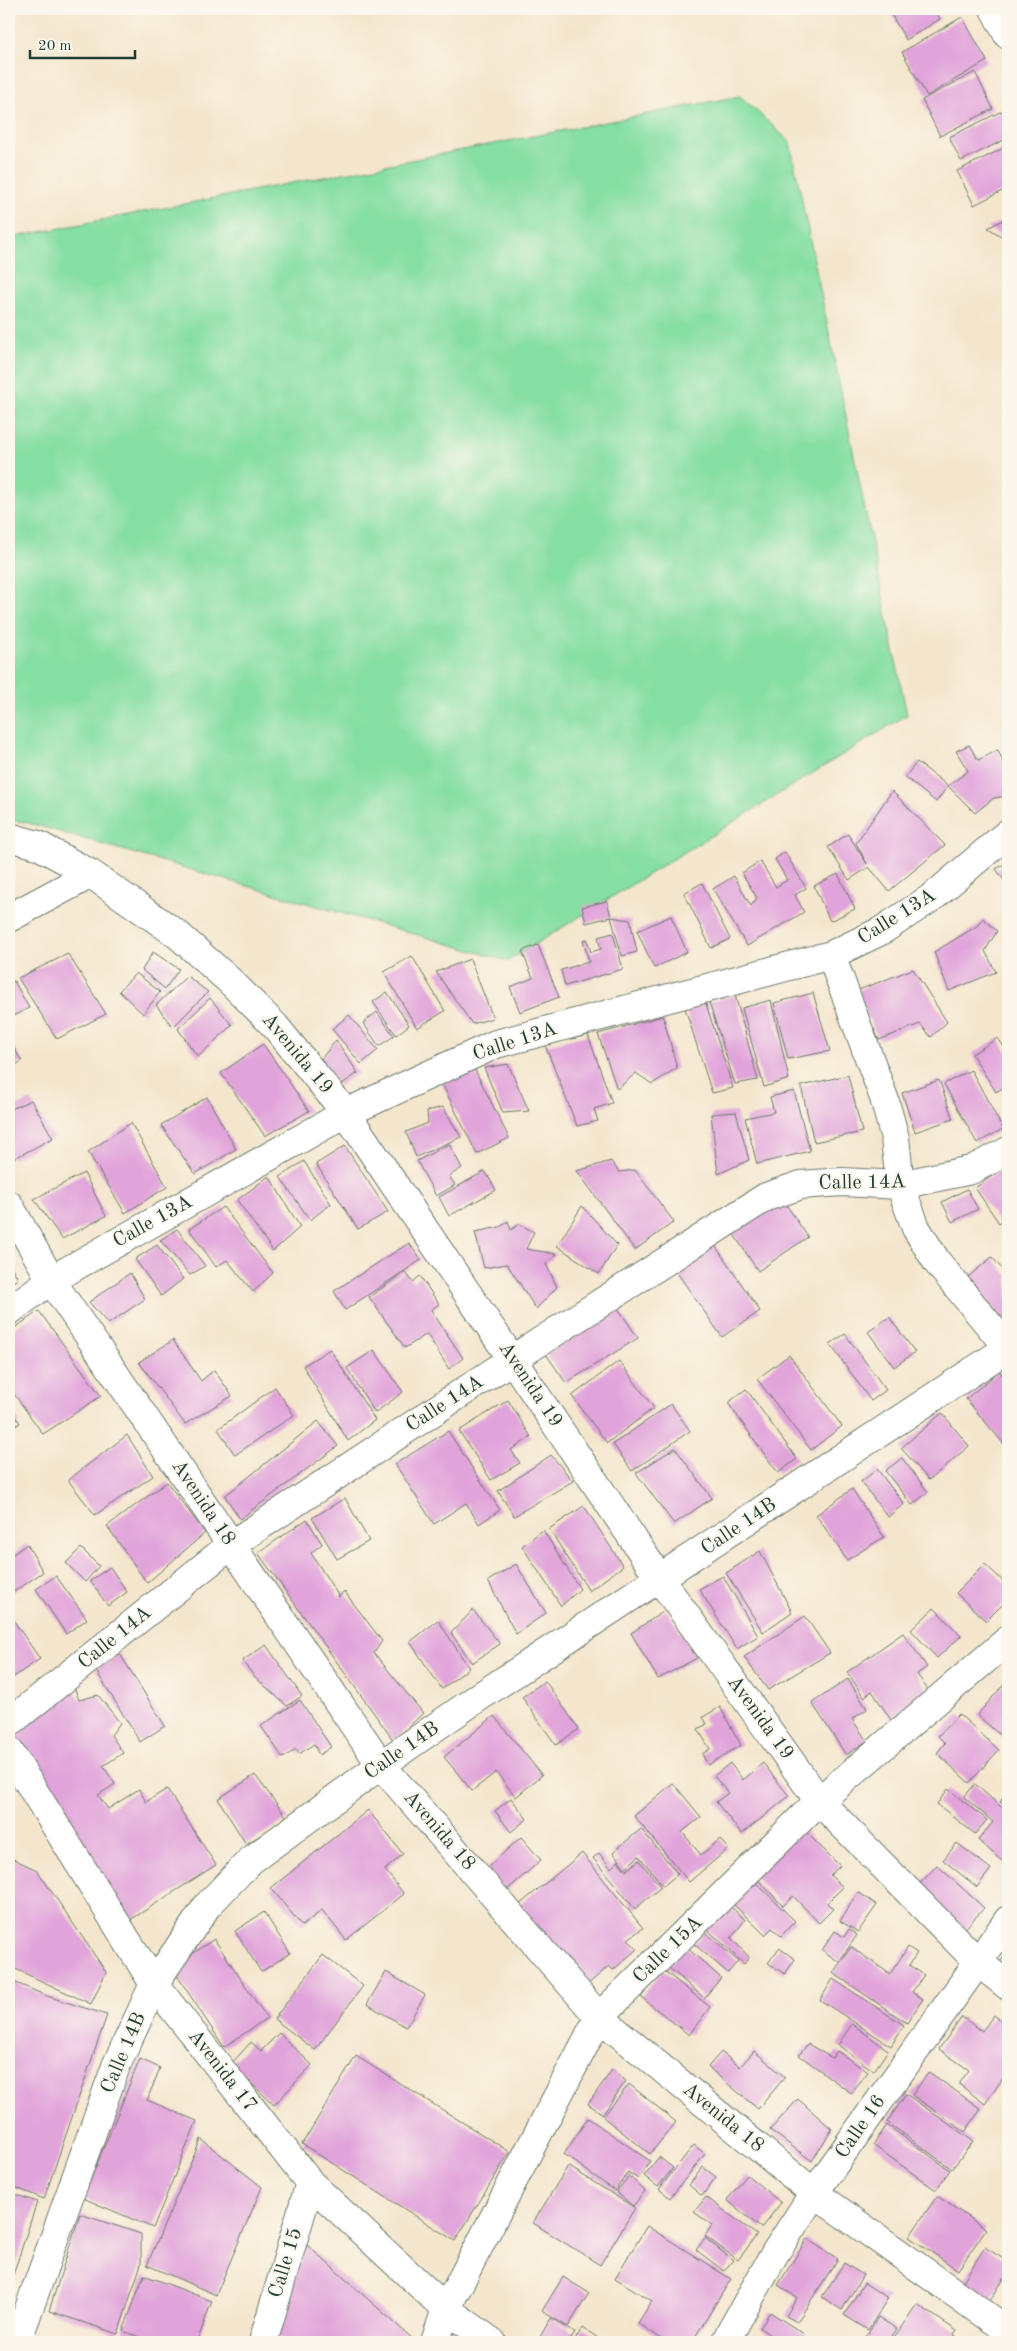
<svg xmlns="http://www.w3.org/2000/svg" width="1017" height="2351" viewBox="0 0 1017 2351" font-family="'Old Standard TT',serif">
<rect width="100%" height="100%" fill="#fbf7ec"/>
<filter id="ink" filterUnits="userSpaceOnUse"><feTurbulence type="fractalNoise" baseFrequency=".02" numOctaves="2"/><feDisplacementMap in="SourceGraphic" scale="10" xChannelSelector="R" yChannelSelector="G"/><feConvolveMatrix kernelMatrix="1 2 1 2 8 2 1 2 1" color-interpolation-filters="sRGB"/></filter>
<filter id="wash" filterUnits="userSpaceOnUse"><feTurbulence type="fractalNoise" baseFrequency=".0096" numOctaves="4" result="noise"/><feDisplacementMap in="SourceGraphic" scale="20" xChannelSelector="R" yChannelSelector="G"/><feGaussianBlur stdDeviation="1.12" result="paint"/><feColorMatrix in="noise" values="0 0 0 0 0 0 0 0 0 0 0 0 0 0 0 0 0 1.4 0 .05"/><feComposite in="paint" operator="in"/></filter>
<g filter="url(#wash)">
<rect width="100%" height="100%" fill="#f4e6cd"/>
<path fill="#85dea3" stroke="#528e6c" d="M740,96L790,142L907,715L508,961L25,822L9,820V238Z"/>
<g id="blocks">
<path fill="#e1a4da" d="M888,9H934L940,19L906,40Z
M962,17L987,61L927,96L902,52Z
M975,72L993,109L940,136L922,100Z
M1006,109L1008,138L961,161L949,137Z
M1008,146V188L974,205L957,171Z
M1008,217V243L1006,239L988,228Z
M969,745L978,760L998,750L1008,774V796L994,798L975,813L948,786L968,771L956,751Z
M917,762L948,786L936,802L905,777Z
M892,791L945,845L889,891L869,867L849,880L828,847L848,834L867,864L856,843Z
M785,852L806,888L795,895L804,912L747,946L713,889L734,876L751,906L757,898L742,873L760,861L776,887L787,880L775,859Z
M1008,862V886L996,869Z
M838,874L855,909L830,921L814,886Z
M702,883L730,939L711,948L684,893Z
M607,901L611,917L586,923L582,907Z
M671,916L687,952L654,968L637,931Z
M611,917L630,920L637,952L622,956Z
M983,918L997,931L985,951L996,972L949,991L934,952L977,926Z
M613,933L623,969L565,986L561,970L589,962L583,940L587,939L591,952L601,949L598,937Z
M538,945L559,997L520,1012L510,987L533,978L522,951Z
M153,952L179,969L165,989L142,970Z
M68,954L106,1014L57,1039L18,978Z
M412,956L445,1011L417,1028L384,972Z
M470,959L493,1018L472,1024L436,972Z
M913,969L947,1022L931,1037L920,1024L879,1040L856,991Z
M136,973L160,992L143,1014L119,991Z
M187,976L208,992L173,1027L156,1005Z
M14,981L29,1008L9,1018V983Z
M387,992L409,1025L396,1035L373,1002Z
M813,993L830,1051L788,1059L774,1003Z
M735,995L758,1080L735,1084L709,1002Z
M210,998L232,1025L198,1057L178,1029Z
M771,1000L789,1079L764,1087L742,1008Z
M705,1001L733,1088L712,1093L685,1008Z
M377,1012L394,1036L379,1046L363,1023Z
M349,1015L378,1050L361,1064L332,1029Z
M663,1016L677,1068L652,1084L636,1073L617,1089L598,1034Z
M588,1035L612,1103L594,1109L598,1121L577,1126L545,1045Z
M998,1038L1008,1053V1085L996,1092L972,1054Z
M9,1040L22,1061L9,1069Z
M336,1040L358,1073L339,1086L321,1059Z
M263,1044L309,1111L265,1136L221,1073Z
M508,1064L529,1111L503,1113L484,1068Z
M474,1068L509,1138L477,1154L442,1084Z
M971,1070L1003,1129L977,1143L944,1084Z
M848,1075L862,1132L814,1142L801,1086Z
M939,1080L953,1119L915,1132L902,1093Z
M794,1091L810,1151L757,1164L745,1118L774,1112L770,1097Z
M207,1097L236,1149L195,1174L161,1125Z
M31,1100L53,1138L13,1159L9,1153V1110Z
M443,1107L461,1137L416,1157L406,1132L428,1123L427,1111Z
M736,1112L749,1160L718,1174L711,1114Z
M131,1123L167,1187L125,1213L88,1152Z
M449,1144L462,1168L449,1176L455,1185L436,1196L417,1161Z
M345,1146L388,1212L358,1229L316,1164Z
M304,1161L331,1204L310,1220L280,1177Z
M611,1161L619,1172L635,1170L674,1222L635,1250L577,1171Z
M1003,1168L1008,1176V1217L999,1223L975,1188Z
M485,1171L496,1190L449,1216L439,1197Z
M84,1173L106,1216L62,1239L34,1199Z
M269,1176L300,1227L273,1251L237,1200Z
M967,1189L978,1209L952,1222L942,1202Z
M779,1194L808,1237L758,1271L729,1227Z
M582,1206L617,1245L599,1274L557,1246Z
M223,1207L273,1273L253,1292L227,1260L216,1267L189,1229Z
M508,1221L511,1230L519,1224L534,1232L526,1249L557,1254L546,1264L557,1287L536,1309L507,1264L484,1268L475,1232L500,1227Z
M177,1229L205,1266L190,1275L160,1240Z
M712,1241L760,1311L722,1337L673,1267Z
M409,1243L421,1260L345,1310L334,1291Z
M157,1245L183,1279L161,1296L135,1259Z
M992,1257L1008,1276V1325L968,1277Z
M9,1262L18,1279L9,1284Z
M405,1272L413,1282L420,1276L439,1304L431,1310L463,1358L449,1369L427,1334L405,1348L369,1297Z
M130,1273L145,1299L108,1324L89,1302Z
M618,1308L638,1338L566,1383L546,1354Z
M39,1311L101,1396L43,1434L9,1387V1332Z
M889,1317L915,1352L894,1367L868,1332Z
M845,1334L886,1390L871,1401L830,1344Z
M173,1340L201,1381L214,1370L232,1396L185,1424L139,1362Z
M330,1349L375,1420L348,1441L303,1366Z
M374,1350L403,1392L375,1413L347,1368Z
M789,1355L842,1426L811,1450L757,1379Z
M619,1361L654,1408L607,1443L572,1396Z
M999,1371L1008,1381V1449L966,1399Z
M275,1387L294,1415L235,1455L218,1429Z
M746,1389L797,1459L778,1473L728,1403Z
M508,1400L531,1437L511,1450L520,1463L491,1480L459,1431Z
M671,1404L690,1431L632,1471L613,1444Z
M9,1407L20,1423L9,1430Z
M942,1413L969,1446L929,1480L901,1448Z
M318,1421L338,1446L240,1519L225,1496Z
M448,1431L500,1510L479,1524L466,1503L434,1524L395,1464Z
M127,1435L153,1476L95,1515L68,1480Z
M675,1448L712,1498L674,1524L636,1473Z
M551,1455L573,1481L514,1516L498,1491Z
M902,1458L928,1492L912,1505L885,1471Z
M877,1469L904,1504L888,1517L861,1482Z
M167,1482L205,1533L147,1583L107,1526Z
M852,1489L884,1537L847,1560L816,1515Z
M345,1498L369,1541L337,1559L312,1518Z
M584,1506L623,1566L589,1591L549,1529Z
M307,1519L322,1544L311,1553L339,1597L344,1591L382,1641L374,1653L423,1713L394,1741L258,1553Z
M543,1530L580,1589L561,1606L522,1546Z
M27,1544L43,1572L9,1595V1557Z
M81,1548L99,1566L85,1582L66,1563Z
M760,1551L792,1612L763,1632L726,1573Z
M516,1564L546,1613L516,1634L488,1581Z
M985,1564L1008,1586V1599L986,1621L956,1593Z
M110,1567L127,1592L108,1606L90,1581Z
M56,1576L87,1619L66,1634L36,1589Z
M723,1576L758,1636L737,1649L699,1589Z
M934,1608L961,1636L937,1658L911,1630Z
M473,1610L500,1644L472,1663L451,1633Z
M666,1610L697,1658L658,1679L631,1633Z
M9,1614L40,1659L9,1680Z
M805,1616L830,1653L768,1690L744,1657Z
M438,1620L469,1668L442,1689L410,1642Z
M903,1633L927,1667L917,1674L930,1693L891,1720L872,1691L864,1697L847,1672Z
M266,1645L302,1696L287,1706L255,1677L242,1661Z
M120,1654L165,1726L140,1742L95,1669Z
M848,1679L867,1709L852,1719L867,1741L846,1755L812,1703Z
M1008,1680V1742L977,1715Z
M545,1681L579,1729L556,1745L522,1697Z
M73,1684L79,1700L98,1695L120,1723L111,1735L123,1753L103,1766L115,1784L98,1795L108,1809L139,1789L146,1802L167,1789L216,1865L127,1922L9,1737V1726Z
M300,1700L331,1747L319,1755L314,1744L299,1754L296,1749L283,1758L261,1726Z
M720,1707L741,1745L708,1765L702,1754L710,1749L698,1729L707,1724L703,1717Z
M959,1714L999,1750L969,1783L937,1753L945,1743L938,1736Z
M494,1716L542,1775L516,1797L496,1772L472,1791L444,1757Z
M730,1763L743,1780L763,1763L789,1796L742,1834L716,1802L728,1793L714,1776Z
M255,1775L288,1819L246,1844L218,1799Z
M673,1783L701,1817L682,1832L701,1855L720,1839L728,1849L689,1882L634,1816Z
M975,1784L1008,1813V1866L978,1840L993,1822L964,1797Z
M948,1789L987,1820L975,1834L937,1804Z
M1008,1791V1808L1000,1802Z
M511,1798L527,1819L511,1832L495,1811Z
M368,1810L403,1854L385,1870L404,1894L346,1940L322,1910L302,1926L271,1888Z
M802,1828L840,1866L830,1875L843,1887L827,1903L833,1909L819,1923L793,1896L783,1906L754,1876Z
M641,1829L678,1874L663,1886L639,1856L625,1868L613,1852Z
M521,1837L541,1860L506,1891L487,1868Z
M957,1843L991,1869L977,1887L943,1860Z
M582,1853L643,1928L628,1939L637,1949L613,1970L609,1966L586,1986L519,1905Z
M599,1853L611,1868L618,1861L626,1871L639,1860L661,1887L635,1909L593,1858Z
M9,1857L37,1870L106,1972L91,2004L9,1966Z
M937,1865L984,1908L961,1933L914,1890Z
M748,1875L795,1921L781,1936L772,1928L765,1935L726,1897Z
M858,1892L877,1905L858,1932L840,1921Z
M727,1903L745,1920L731,1938L749,1957L744,1964L706,1928Z
M264,1912L290,1953L261,1972L235,1931Z
M849,1929L857,1935L839,1962L822,1950L835,1931L844,1937Z
M705,1932L738,1961L728,1973L694,1944Z
M214,1939L267,2018L224,2047L172,1968Z
M685,1946L721,1978L704,1998L668,1967Z
M851,1947L890,1974L908,1947L917,1953L909,1965L924,1975L912,1992L923,1999L907,2023L833,1973Z
M779,1948L795,1959L785,1974L768,1963Z
M1008,1951V1977L996,1968Z
M323,1955L363,1986L315,2050L274,2019Z
M663,1970L710,2007L689,2035L641,1997Z
M386,1972L425,1995L406,2027L367,2004Z
M833,1979L904,2025L891,2046L820,2000Z
M9,1980L47,1996L107,2015L44,2199L9,2185Z
M994,2015L1008,2026V2071L985,2104L959,2084L969,2070L939,2049L962,2017L982,2031Z
M852,2024L888,2050L874,2071L838,2045Z
M279,2033L312,2065L274,2105L231,2064L251,2042L261,2051Z
M808,2044L832,2058L837,2051L868,2072L851,2093L799,2055Z
M754,2051L785,2077L758,2109L708,2067L721,2052L740,2067Z
M356,2056L510,2152L455,2241L302,2144Z
M140,2059L160,2068L147,2100L197,2121L153,2228L83,2198Z
M612,2070L626,2081L603,2114L588,2104Z
M929,2072L981,2109L965,2132L912,2095Z
M629,2084L676,2122L650,2154L603,2117Z
M906,2094L973,2141L952,2169L887,2122Z
M798,2099L832,2129L812,2161L770,2130Z
M588,2118L650,2161L638,2179L628,2172L615,2191L564,2154Z
M887,2125L950,2170L936,2190L873,2145Z
M201,2139L262,2187L216,2295L147,2265Z
M694,2145L705,2154L670,2198L659,2189Z
M659,2157L673,2168L658,2187L644,2176Z
M568,2166L635,2208L600,2265L533,2223Z
M703,2167L716,2177L702,2196L689,2185Z
M747,2175L781,2203L761,2228L727,2200Z
M629,2176L645,2191L633,2206L616,2192Z
M9,2192L37,2202L9,2287Z
M937,2196L986,2229L958,2270L909,2237Z
M706,2197L757,2235L738,2260L705,2236L712,2225L694,2212Z
M80,2214L141,2234V2264L118,2334L49,2311Z
M647,2226L731,2279L692,2342H666L638,2323L652,2301L615,2278Z
M705,2238L733,2260L724,2271L696,2250Z
M807,2239L838,2259L797,2322L786,2316L797,2298L778,2285Z
M307,2245L414,2340L413,2342H291L272,2335Z
M985,2247L1008,2262V2272L990,2301L962,2283Z
M844,2263L863,2275L842,2310L822,2297Z
M144,2275L212,2301L197,2342H153L123,2331Z
M563,2277L589,2293L568,2327L542,2311Z
M864,2283L888,2298L868,2330L844,2315Z
M917,2304L957,2331L954,2335L965,2342H891Z
M770,2312L804,2334L798,2342H780L760,2328Z
M878,2317L897,2329L888,2342H874L866,2337Z
M551,2318L575,2333L569,2342H537Z
M583,2328L604,2342H573Z"/>
</g>
</g>
<g filter="url(#ink)">
<use href="#blocks" fill-opacity="0" stroke="#6a786a" stroke-width="1"/>
<g fill="none" stroke-linecap="round" stroke-linejoin="round">
<g stroke="#6a786a" stroke-width="30">
<path id="street" d="M994,9L1008,35
M9,837L38,845L91,874L177,934L231,982L275,1026L346,1113L660,1579L819,1801L978,1962L1008,1986
M9,918L91,874
M831,955L884,1098L895,1138L900,1185L916,1228L937,1262L1008,1348
M9,1205L51,1280L381,1765L599,2017L814,2193L1008,2331
M9,1311L51,1280L346,1113L496,1044L831,955L881,931L934,896L1008,833
M9,1723L231,1545L513,1359L766,1197L801,1185L842,1182L900,1185L971,1170L1008,1151
M9,1751L154,1984L310,2183L446,2309L492,2342
M17,2342L116,2066L154,1984L207,1906L250,1861L381,1765L479,1697L1008,1348
M263,2342L310,2183
M435,2342L446,2309L599,2017L819,1801L1008,1640
M725,2342L775,2253L814,2193L1008,1920"/>
</g>
<use href="#street" stroke="#fff" stroke-width="28"/>
</g>
</g>
<g text-anchor="middle" dominant-baseline="central" stroke-width="4" stroke-linejoin="round" paint-order="stroke">
<g font-size="20" fill="#1f3d34" stroke="#fbf7ec">
<text transform="translate(897 917) rotate(-32)">Calle 13A</text>
<text transform="translate(515 1042) rotate(-18)">Calle 13A</text>
<text transform="translate(297 1054) rotate(50)">Avenida 19</text>
<text transform="translate(862 1183) rotate(-1)">Calle 14A</text>
<text transform="translate(153 1222) rotate(-29)">Calle 13A</text>
<text transform="translate(530 1385) rotate(56)">Avenida 19</text>
<text transform="translate(445 1404) rotate(-33)">Calle 14A</text>
<text transform="translate(203 1503) rotate(56)">Avenida 18</text>
<text transform="translate(739 1527) rotate(-34)">Calle 14B</text>
<text transform="translate(115 1638) rotate(-39)">Calle 14A</text>
<text transform="translate(760 1718) rotate(54)">Avenida 19</text>
<text transform="translate(402 1751) rotate(-35)">Calle 14B</text>
<text transform="translate(439 1831) rotate(49)">Avenida 18</text>
<text transform="translate(668 1950) rotate(-44)">Calle 15A</text>
<text transform="translate(124 2053) rotate(-67)">Calle 14B</text>
<text transform="translate(222 2071) rotate(52)">Avenida 17</text>
<text transform="translate(723 2118) rotate(39)">Avenida 18</text>
<text transform="translate(861 2127) rotate(-55)">Calle 16</text>
<text transform="translate(286 2263) rotate(-73)">Calle 15</text>
</g>
</g>
<rect width="1017" height="2351" fill="none" stroke="#fbf7ec" stroke-width="30"/>
<path d="M30 50v8h105v-8" fill="none" stroke="#1f3d34" stroke-width="2.5"/>
<text x="38" y="50" font-size="15" fill="#1f3d34" stroke="#fbf7ec" stroke-width="4" paint-order="stroke">20 m</text>
</svg>
